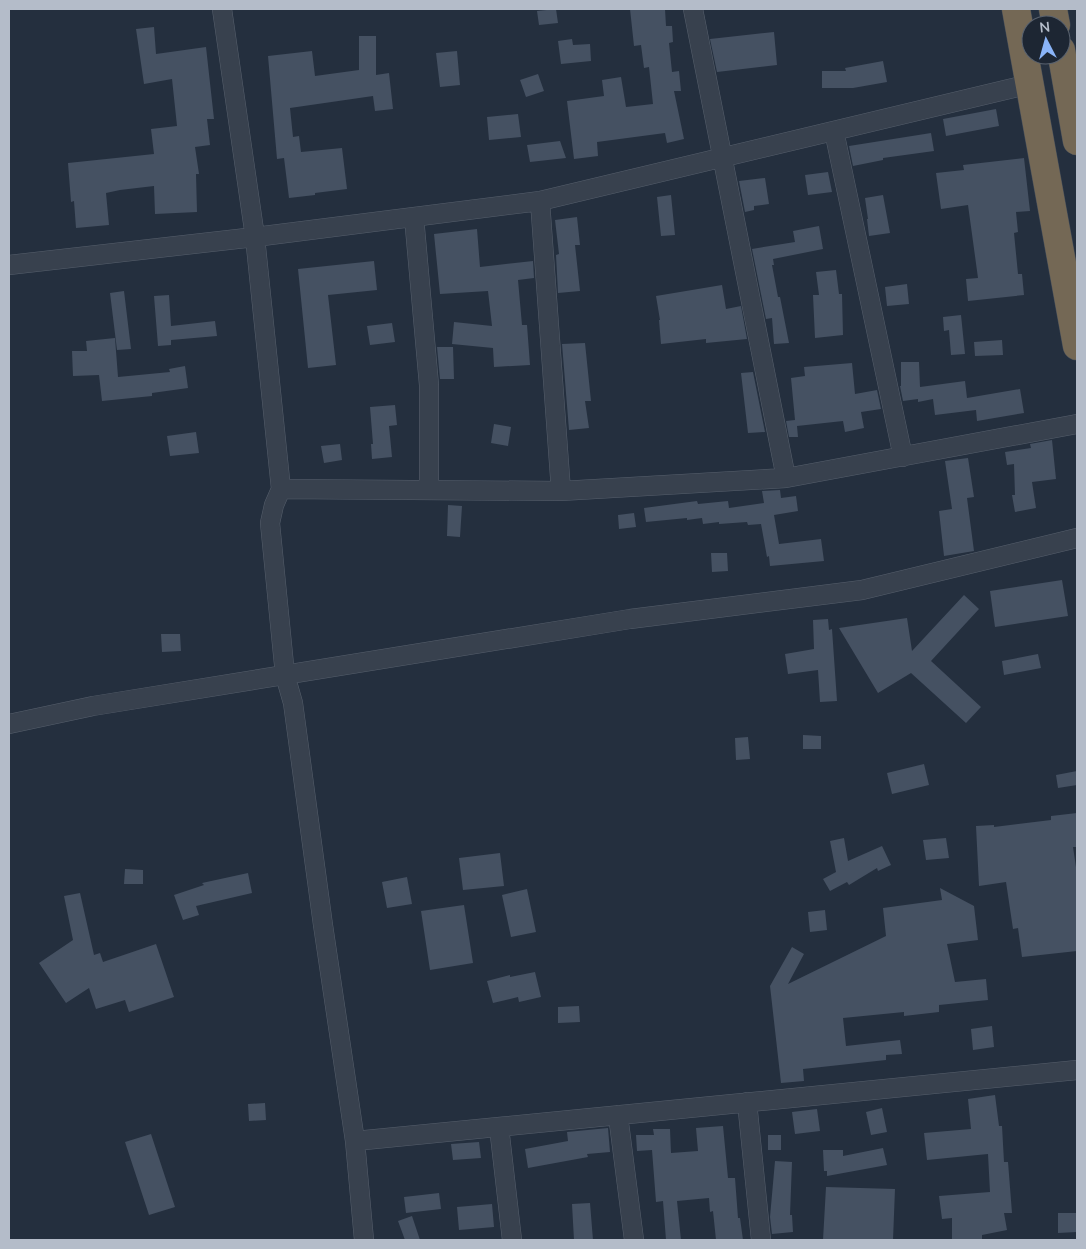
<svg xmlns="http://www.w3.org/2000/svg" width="1086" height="1249" viewBox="0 0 1086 1249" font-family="Mulish,sans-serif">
<rect width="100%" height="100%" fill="#242f3e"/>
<path fill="#455162" d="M556,9L558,23L539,25L537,11Z
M630,9H665L666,26H672L673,42L669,43L672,72L679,71L681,91H674L684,139L667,143L665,133L597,142L598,156L574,159L567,101L604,96L602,80L621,77L626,107L653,104L649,67L644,68L641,45L634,46Z
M154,27L156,54L206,47L214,119H207L210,145L195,147L199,174H196L197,212L155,214L154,186L120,190L106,193L109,225L76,228L74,201L71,202L68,163L154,154L151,129L177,126L172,79L144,84L136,29Z
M774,32L777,65L717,72L710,39Z
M359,36H376V75L389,73L393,109L375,111L373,96L290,108L293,137L299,136L301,152L342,148L347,189L315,193V195L289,198L284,158L277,159L268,56L312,51L315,76L359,70Z
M572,39L573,45L590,44L591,61L561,64L558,41Z
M457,51L460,85L440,87L436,53Z
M883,61L887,82L853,88H822V71H846L845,68Z
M538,74L544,91L526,97L520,80Z
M996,109L999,126L946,136L943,119Z
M518,114L521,137L489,140L487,117Z
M931,133L934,151L883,158V160L853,166L849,146Z
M560,141L566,158L530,162L527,145Z
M1024,158L1030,211L1016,212L1018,232L1014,233L1018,274H1022L1024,295L968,301L966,279L978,278L968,205L941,209L936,173L964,170L963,165Z
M828,172L832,192L808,195L805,175Z
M765,178L769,204L754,206V210L745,212L739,181Z
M671,195L675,235L661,236L657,197Z
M883,195L890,233L869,236L867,219H868L865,198Z
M577,217L580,245H575L580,291L558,293L556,255L559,254L555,220Z
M819,226L823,249L773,259L774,265H772L778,297H780L789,343L774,344L772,318L766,319L752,249L795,242L793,231Z
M477,229L480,267L533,261L534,278L518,280L522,325H527L530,365L494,367L493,348L452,344L454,322L492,326L488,291L440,294L434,234Z
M374,261L377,290L328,295L336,365L308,368L298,269Z
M836,270L839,294H842L843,335L815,338L813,295H819L816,272Z
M907,284L909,304L887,306L885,287Z
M722,285L726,309L741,306L747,339L706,343V339L661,344L659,320H660L656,296Z
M124,291L131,349L117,350L110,293Z
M169,295L171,326L215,321L217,336L171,340V345L158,346L154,296Z
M961,315L965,354L951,355L949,330L944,331L943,317Z
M392,323L395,342L370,345L367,326Z
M115,338L118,377L170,372L169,369L185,366L188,388L152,393V396L102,401L99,375L73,376L72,351H87L86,341Z
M1002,340L1003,355L975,356L974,342Z
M585,343L591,401H585L589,428L569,430L562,344Z
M437,347H453L454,379H440Z
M901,362H919L920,387L965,381L967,398L1020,389L1024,413L977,421L976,410L935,415L933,399L918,402V399L903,401L900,386H901Z
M852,363L855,394L877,390L881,409L861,412L864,428L845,432L843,421L797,426L798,437H789L786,421L795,420L791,378L805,376L804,367Z
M753,372L765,432L748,433L741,373Z
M395,405L397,425L389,426L392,457L372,459L371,444H373L370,407Z
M494,424L511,427L508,446L491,443Z
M196,432L199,453L170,456L167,436Z
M1052,440L1056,479L1032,482L1036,508L1015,512L1012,495H1015L1014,464L1007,465L1005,452L1031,448L1030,444Z
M340,444L342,460L324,463L321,446Z
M968,458L974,497L967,498L974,551L944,556L939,511L952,509L945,461Z
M780,490L781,498L796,496L798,511L774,515L779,544L821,539L824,561L770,566L769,556L767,557L761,524L748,525L747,522L719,524V522L703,524L702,518L687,520V518L646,522L644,508L697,501L698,504L728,501L729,508L764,503L762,491Z
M448,505L462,506L460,537L447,536Z
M634,513L636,527L619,529L618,515Z
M711,553H727L728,571L712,572Z
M1062,580L1068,616L995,627L990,591Z
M964,595L979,609L931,661L981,707L966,723L911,673L878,693L839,628L907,618L912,651Z
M828,619L829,630L832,629L837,701L820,702L818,670L788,674L785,654L814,649L813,620Z
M161,634H180L181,651L162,652Z
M1038,654L1041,668L1004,675L1002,661Z
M803,735L821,736V749H803Z
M748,737L750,759L736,760L735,738Z
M924,764L929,785L892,794L887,773Z
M1077,771V785L1058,788L1056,775Z
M1077,813V847H1073L1077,874V951L1022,957L1018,928L1013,929L1006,882L979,886L976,826L994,825V827L1051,820V816Z
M844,838L848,861L882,846L891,865L878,871L877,868L849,885L847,882L830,891L823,879L836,872L830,841Z
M946,838L949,858L926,860L923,840Z
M500,853L504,886L463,890L459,858Z
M125,869L143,870V884H124Z
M248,873L252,893L196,906L199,915L183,920L174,895L204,885L202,883Z
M407,877L412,904L387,908L382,882Z
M940,888L974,906L978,940L947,944L955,982L986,979L988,1000L939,1005V1012L904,1016V1012L843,1018L846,1046L900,1040L902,1054L886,1055V1060L803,1069L804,1081L781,1083L770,986L792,947L804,954L788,984L886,936L883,908L942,900Z
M527,889L536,932L511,937L502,895Z
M80,893L94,955L100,953L103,962L156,944L174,997L129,1012L125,1000L96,1009L89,988L66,1003L39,963L73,940L64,896Z
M464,905L473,963L430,970L421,911Z
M825,910L827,930L810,932L808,912Z
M535,972L541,997L519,1002L518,997L493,1003L487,981L510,975V977Z
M579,1006L580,1022L558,1023V1007Z
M992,1026L994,1047L973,1050L971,1029Z
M995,1095L999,1126H1002L1004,1162H1008L1012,1213H1004L1007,1230L982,1235V1240H952V1218L942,1219L939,1196L990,1192L988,1154L927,1160L924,1133L971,1129L968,1099Z
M265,1103L266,1120L249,1121L248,1104Z
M882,1108L887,1132L871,1135L866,1112Z
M817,1109L820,1131L795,1134L792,1112Z
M723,1126L728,1178H735L738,1218H740L743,1240H716L713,1211L710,1212L709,1198L677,1201L681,1240H666L663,1201L656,1202L652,1150L637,1151L636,1135H654L653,1129H670L671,1153L698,1151L696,1128Z
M608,1128L610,1152L587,1154L588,1157L528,1168L525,1149L568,1141L567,1132Z
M151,1134L175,1207L149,1215L125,1142Z
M768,1135H781V1150H768Z
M479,1142L481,1158L453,1160L451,1144Z
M883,1148L887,1165L827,1176V1171H824L823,1150H843V1156Z
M775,1161L792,1162L790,1215H792L793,1232L772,1234L770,1217Z
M826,1187L895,1189L893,1240H823Z
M439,1193L441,1209L406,1213L404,1197Z
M590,1203L593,1240H574L572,1204Z
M492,1204L494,1227L459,1230L457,1207Z
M1058,1213H1077V1232L1058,1233Z
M412,1216L420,1240H405L398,1221Z"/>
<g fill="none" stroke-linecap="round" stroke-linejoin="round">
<g stroke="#565f6c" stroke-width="20">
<path id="street" d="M222,9L255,237L281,489L274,505L270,523L285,675L293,703L323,925L355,1141L364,1240
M693,9L786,478
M834,131L903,457
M540,201L561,491
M414,217L429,385V490
M9,265L255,237L540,201L1030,84
M281,489L561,491L786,478L1077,424
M9,724L93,706L630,619L862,590L1077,538
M747,1102L761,1240
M618,1115L634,1240
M499,1127L512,1240
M355,1141L1077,1070"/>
</g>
<g stroke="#434c59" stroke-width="29">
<path id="highway" d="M1016,9L1077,346
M1053,9L1056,25
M1061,50L1077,141"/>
</g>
<use href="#street" stroke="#38414e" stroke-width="19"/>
<use href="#highway" stroke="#746855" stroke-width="28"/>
</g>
<rect width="1086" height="1249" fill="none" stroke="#b4bcc9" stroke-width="20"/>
<g transform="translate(1046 40) rotate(354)"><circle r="24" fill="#1d2633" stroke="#59626f"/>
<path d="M0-4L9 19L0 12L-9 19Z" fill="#8ab4f8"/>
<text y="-8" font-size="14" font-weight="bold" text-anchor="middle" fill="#b4bcc9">N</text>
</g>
</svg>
